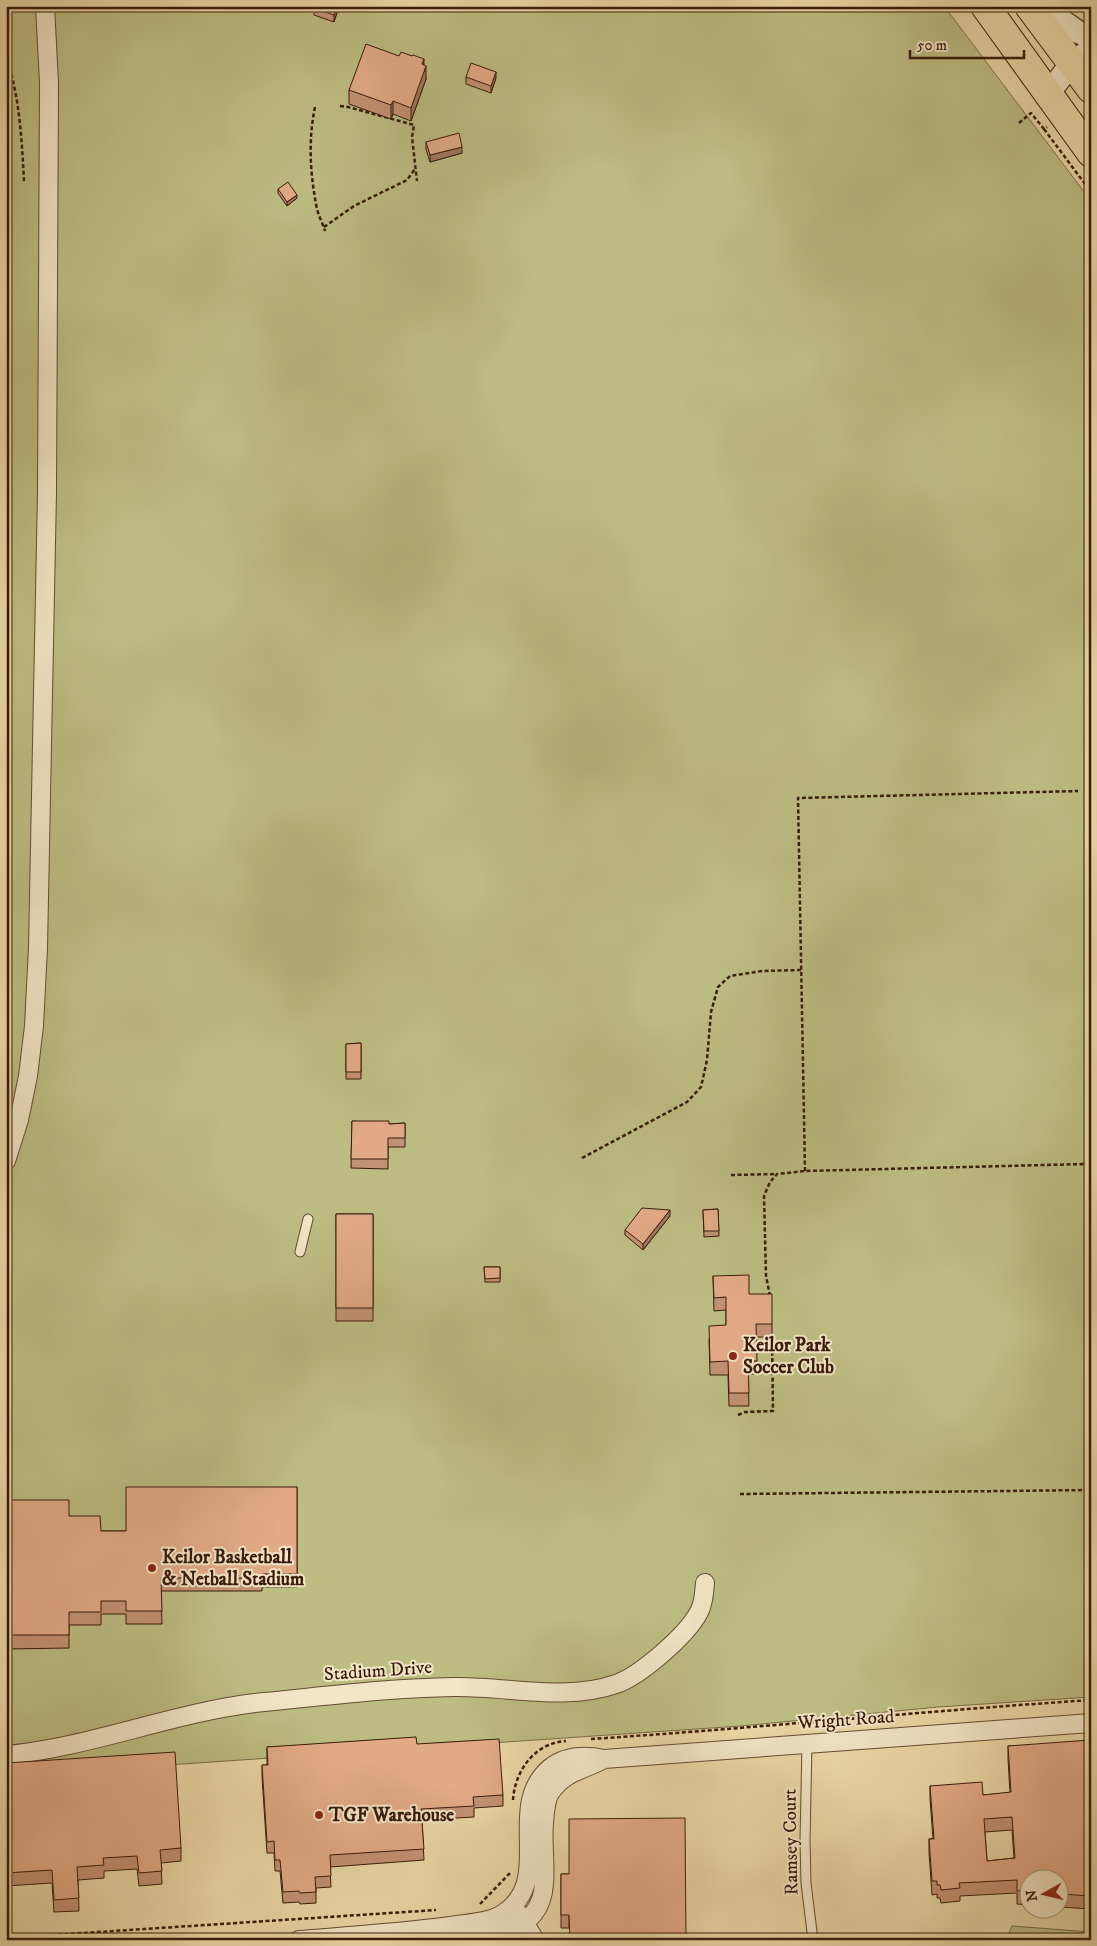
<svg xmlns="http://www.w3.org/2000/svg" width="1097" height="1946" viewBox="0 0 1097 1946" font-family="'IM FELL DW Pica',serif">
<rect width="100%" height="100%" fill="#ebd8a7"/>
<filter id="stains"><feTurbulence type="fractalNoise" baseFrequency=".004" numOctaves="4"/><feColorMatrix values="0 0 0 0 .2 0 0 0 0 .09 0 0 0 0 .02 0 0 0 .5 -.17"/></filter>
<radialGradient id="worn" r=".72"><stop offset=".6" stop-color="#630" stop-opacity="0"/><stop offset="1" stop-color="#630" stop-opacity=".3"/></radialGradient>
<path fill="#bdbd83" stroke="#7b6c47" d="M6,6H944L1091,201V1697L938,1707L741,1726L6,1776Z
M1012,1926L1091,1932V1940H1006Z"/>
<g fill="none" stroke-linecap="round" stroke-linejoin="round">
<g stroke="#664a32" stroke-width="11">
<path id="service" d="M300,1252L308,1219
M807,1744L805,1840L806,1883L813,1940"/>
</g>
<g stroke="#664a32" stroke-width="20">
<path id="minor" d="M6,1161L19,1120L28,1076L34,1026L38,948L47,492L49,83L45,6
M6,1755C93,1747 176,1711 264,1702C327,1696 390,1688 454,1687C508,1686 564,1702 616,1684C640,1676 687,1635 699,1612C704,1603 704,1593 705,1583
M519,1914L535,1940
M444,1935C485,1936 540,1938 544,1884C546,1864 542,1843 544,1823C545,1814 545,1801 550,1793C565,1771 582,1771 604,1759
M299,1940C349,1936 399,1933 450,1926C468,1923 489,1923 504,1913C555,1879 504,1807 550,1768C566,1755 585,1755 604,1759L1091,1723"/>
</g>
<g stroke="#664a32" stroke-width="25">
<path id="tertiary" d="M1041,6L1078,32L1091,37
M1048,94L1071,64L1091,49"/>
</g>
<g stroke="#391a0b" stroke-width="30">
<path id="primary" d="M985,6L1091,153
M1029,6L1091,89"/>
</g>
<path stroke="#391a0b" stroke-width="2.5" stroke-dasharray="4 2.5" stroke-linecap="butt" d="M6,63L9,65C20,104 22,142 24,182
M340,106L348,107L414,125L412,137L417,181
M315,107C308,141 310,174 317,209C319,217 323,224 325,231
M1019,123L1031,113L1044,129L1047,127
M1044,129L1091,192
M324,227L354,206L407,180L415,169
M582,1158L687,1102L701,1087L707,1060L711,1012L718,987L730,976L762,971L802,970
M805,1171L798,798L1078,791
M731,1175L777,1174
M770,1296L766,1276L764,1196L770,1182L777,1174L805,1171L1085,1164
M738,1415L745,1412L773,1411L772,1336
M740,1494L1091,1490
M591,1739C758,1728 924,1711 1091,1700
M513,1800C515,1770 535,1743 566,1741
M480,1904L511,1872
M6,1938L436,1910"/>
<use href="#service" stroke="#f2e6c6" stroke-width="9"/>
<use href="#minor" stroke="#f2e6c6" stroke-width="18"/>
<use href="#tertiary" stroke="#f2e6c6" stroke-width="22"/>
<use href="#primary" stroke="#ebd8a7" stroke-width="28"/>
</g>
<path fill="#c39275" stroke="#391a0b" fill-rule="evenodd" d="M339,6L334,22L314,15V8Z
M424,65L426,79L411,121L393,114L391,119L349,104V90Z
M466,77L496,78L491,93L466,84Z
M426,142L462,153L430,162L426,149Z
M278,189L297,198L287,206L278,193Z
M361,1043V1079H346V1044Z
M352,1121L389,1124L405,1123V1147H388V1169L351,1168Z
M718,1209L719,1236L704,1237L703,1210Z
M336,1214H373V1321H336Z
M670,1216L643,1250L625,1235V1230Z
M484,1267H500V1282H485Z
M713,1276L749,1294L772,1324V1337H756L757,1374H748L749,1406H729L728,1375H710L709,1339L726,1325V1310L714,1311Z
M297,1487V1587H262V1591H161L162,1624H126V1614H101V1625H69V1648L6,1649V1500L69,1516L101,1531H126Z
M417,1744L503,1795V1806L474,1808V1817L422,1820L424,1860L330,1867L331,1887L316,1888V1903L300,1904L299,1902L283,1903L280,1871H275L274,1853H267L262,1777V1765H267V1747Z
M1008,1746L1091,1747V1909L1060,1907V1878H1030V1905L1017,1904V1893L960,1896V1901L941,1903L940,1898H937V1894L932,1895L929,1852V1839H933L930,1799V1786L983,1795L1010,1793L1008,1759ZM1012,1830L1014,1858L987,1861L985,1832Z
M6,1763L181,1848V1861L161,1863L162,1884L139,1886L137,1869L104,1871V1878L78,1880L79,1911L54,1912L52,1883L6,1886Z
M561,1874H569V1928H561Z"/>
<path fill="#9f775f" stroke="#391a0b" d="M337,6H339L334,22V15Z
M424,59V72L426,66V79L411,121V108Z
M496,72V78L491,93V86Z
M393,101V114L391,119V105Z
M462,147V153L430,162V155Z
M297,195V198L287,206V202Z
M670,1210V1216L643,1250V1244Z"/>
<path fill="#e3aa88" stroke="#391a0b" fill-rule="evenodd" d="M315,6H337L334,15L314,8Z
M366,44L399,56L401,52L412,56L413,55L424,59L422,64L426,66L411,108L393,101L391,105L349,90Z
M471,63L496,72L491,86L466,77Z
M459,133L462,147L430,155L426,142Z
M288,182L297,195L287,202L278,189Z
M361,1043V1072H346V1044Z
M352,1121H389V1124L405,1123V1138H388V1159H351Z
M642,1208L670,1210L643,1244L625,1230Z
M718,1209L719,1231H704L703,1210Z
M336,1214H373V1308H336Z
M484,1267H500V1278L485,1279Z
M749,1275V1294H772V1324H756L757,1361H748L749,1393H729L728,1361L710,1362L709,1326L726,1325V1297L714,1298L713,1276Z
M126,1487H297V1574H262V1578H161L162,1611H126V1601H101V1612H69V1635H6V1500H69V1516H100L101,1531H126Z
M416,1737L417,1744L499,1739L503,1795L473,1797L474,1806L421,1809L424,1849L330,1855L331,1876L315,1877L316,1892L300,1893L299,1891L283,1892L280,1860H275L274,1841L267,1842L262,1765H268L267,1747Z
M1090,1740L1091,1896L1060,1894V1878H1030V1891H1017V1880L959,1883L960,1888L941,1890L940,1885H937V1881H932L929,1839H934L930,1786L982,1782L983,1795L1011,1792L1008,1746ZM1012,1817L1015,1858L987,1861L984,1819Z
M175,1752L181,1848L160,1850L162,1871L139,1873L137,1856L103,1858L104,1865L77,1867L79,1898L54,1900L52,1870L6,1873V1763Z
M685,1818L686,1940H570L569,1915H561V1874H569V1819Z"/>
<g fill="#8f2418" stroke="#f2e6c6" stroke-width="2">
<circle cx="733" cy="1356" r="5"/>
<circle cx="152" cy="1568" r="5"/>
<circle cx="319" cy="1815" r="5"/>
</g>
<g text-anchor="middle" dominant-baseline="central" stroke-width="4" stroke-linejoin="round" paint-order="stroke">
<g font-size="19" font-weight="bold" fill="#391a0b" stroke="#f2e6c6" text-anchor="start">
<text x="743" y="1345">Keilor Park<tspan x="743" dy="22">Soccer Club</tspan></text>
<text x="162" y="1557">Keilor Basketball<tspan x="162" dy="22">&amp; Netball Stadium</tspan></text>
<text x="329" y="1815">TGF Warehouse</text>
</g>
<g font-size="19" fill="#391a0b" stroke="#f2e6c6">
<text transform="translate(378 1671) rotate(-4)">Stadium Drive</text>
<text transform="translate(846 1720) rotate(-4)">Wright Road</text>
<text transform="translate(791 1842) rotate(-91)">Ramsey Court</text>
</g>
</g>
<rect width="1097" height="1946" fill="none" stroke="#ebd8a7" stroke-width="25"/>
<rect x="8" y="8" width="1082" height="1931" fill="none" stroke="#391a0b" stroke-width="2.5"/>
<rect x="12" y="12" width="1072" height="1921" fill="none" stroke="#391a0b"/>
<g transform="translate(1044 1894) rotate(262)"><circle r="24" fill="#f2e6c6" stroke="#a8947b"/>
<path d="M0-4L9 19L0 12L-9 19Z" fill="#8f2418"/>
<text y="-8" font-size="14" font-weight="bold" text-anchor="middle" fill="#391a0b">N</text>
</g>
<path d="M910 50v8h114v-8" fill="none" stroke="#391a0b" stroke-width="2.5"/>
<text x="917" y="50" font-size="15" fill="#391a0b" stroke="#f2e6c6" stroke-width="4" paint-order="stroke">50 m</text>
<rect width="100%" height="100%" filter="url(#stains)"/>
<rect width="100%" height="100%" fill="url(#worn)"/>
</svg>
